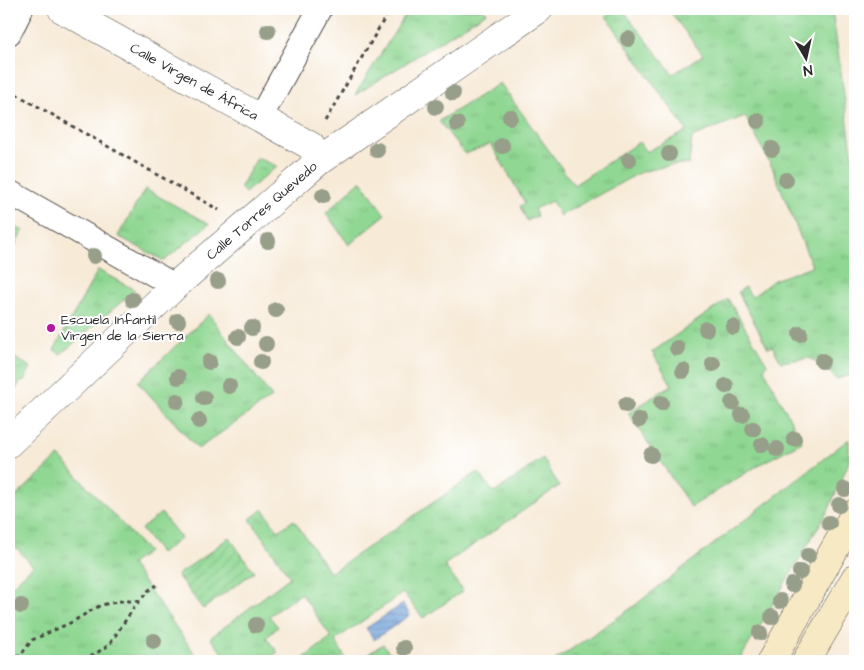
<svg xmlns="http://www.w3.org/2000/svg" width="864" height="670" viewBox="0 0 864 670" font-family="'Architects Daughter',sans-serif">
<defs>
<pattern id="grass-tufts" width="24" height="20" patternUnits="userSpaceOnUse" patternTransform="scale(1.25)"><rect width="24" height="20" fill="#8fd792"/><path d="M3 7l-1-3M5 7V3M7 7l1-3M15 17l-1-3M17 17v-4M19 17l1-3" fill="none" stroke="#7cb97e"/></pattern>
<pattern id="garden-furrows" width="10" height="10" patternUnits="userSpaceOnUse" patternTransform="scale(1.25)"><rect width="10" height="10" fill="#8fd792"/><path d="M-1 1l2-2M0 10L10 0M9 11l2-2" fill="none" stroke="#7cb97e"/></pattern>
<pattern id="water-rules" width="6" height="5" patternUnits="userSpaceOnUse" patternTransform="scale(1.25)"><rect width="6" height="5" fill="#6fa0d9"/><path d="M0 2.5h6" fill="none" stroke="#5b83b0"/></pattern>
</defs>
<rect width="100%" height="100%" fill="#fff"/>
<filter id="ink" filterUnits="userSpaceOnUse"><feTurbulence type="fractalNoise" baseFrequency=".02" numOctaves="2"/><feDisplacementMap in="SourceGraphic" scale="10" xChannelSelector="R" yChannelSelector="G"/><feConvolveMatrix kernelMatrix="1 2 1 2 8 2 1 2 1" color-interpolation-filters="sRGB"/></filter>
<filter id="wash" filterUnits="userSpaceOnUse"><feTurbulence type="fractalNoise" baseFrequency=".0096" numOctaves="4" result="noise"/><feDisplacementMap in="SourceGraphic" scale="20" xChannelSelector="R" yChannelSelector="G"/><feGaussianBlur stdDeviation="1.12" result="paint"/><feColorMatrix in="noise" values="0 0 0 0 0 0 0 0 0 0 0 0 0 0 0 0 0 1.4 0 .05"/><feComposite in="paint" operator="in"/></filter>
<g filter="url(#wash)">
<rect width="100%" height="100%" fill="#f7ead7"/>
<path fill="url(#grass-tufts)" stroke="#5d815e" d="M409,9H482L487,12L355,95Z
M619,9H622L673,74L703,55L668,9H832L855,173V387L853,391L850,375L836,379L825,367L809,358L781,362L772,346L768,348L738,292L745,287L752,297L774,280L812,266L773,169L745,116L692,137L689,164L671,165L641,172L560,216L552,201L534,209L537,216L527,221L520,206L525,203L491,144L465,154L439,121L500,83L574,185L639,142L646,152L687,131L606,16Z
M257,158L277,166L245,193L240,188Z
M361,180L385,215L370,227L349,245L326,213Z
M145,189L209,224L164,261L118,236Z
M9,223L23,231L9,256Z
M98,270L135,290L61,354L54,350Z
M728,299L767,364L764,369L802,442L762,463L691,507L628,413L672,385L652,352Z
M209,314L224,335L272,397L198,449L138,382Z
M9,355L31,367L24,382L21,381L10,399L9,398Z
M849,439V462L829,509L739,661H554L630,609Z
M59,456L148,552L131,564L200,661H9V589L33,566L9,540V503Z
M543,458L559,486L444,565L463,591L423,618L403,593L335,640L347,661H300L331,637L301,593L269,616L278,627L266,638L278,652L266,661H229L210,638L290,577L250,519L263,509L278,531L294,520L330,573L478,472L494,493Z
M161,513L181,538L161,554L141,529Z
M383,644L395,661H358Z"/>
<path fill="url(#garden-furrows)" stroke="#5d815e" d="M229,537L254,572L203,609L177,575L210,552Z"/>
<path fill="url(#water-rules)" stroke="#4d6682" d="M403,604L410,615L374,640L366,628Z"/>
</g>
<g filter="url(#ink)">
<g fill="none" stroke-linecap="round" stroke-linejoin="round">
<g stroke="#4a4845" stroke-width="26">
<path id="pedestrian" d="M9,33L21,9
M260,118L320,9
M9,192L175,286"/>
</g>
<g stroke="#4a4845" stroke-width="29">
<path id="minor" d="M62,9L311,146L319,161"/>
</g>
<g stroke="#4a4845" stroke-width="29">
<path id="tertiary" d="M9,443L175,286L319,161L539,9"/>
</g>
<g stroke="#4a4845" stroke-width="29">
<path id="secondary" d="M771,661L855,513
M806,661L855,578"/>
</g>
<path stroke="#4a4845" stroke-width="3" stroke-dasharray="4 4" stroke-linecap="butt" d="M9,90L219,210
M325,121L390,9
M9,660L13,657L20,656L32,640L70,623L101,605L121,601H139
M84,661L109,645L135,606L149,590L157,585"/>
<use href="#pedestrian" stroke="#fff" stroke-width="24"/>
<use href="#minor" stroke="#fff" stroke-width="28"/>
<use href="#tertiary" stroke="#fff" stroke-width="28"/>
<use href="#secondary" stroke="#f7e9c3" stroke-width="28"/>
</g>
<g fill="#979e89">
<circle cx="268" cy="31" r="8"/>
<circle cx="628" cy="39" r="8"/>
<circle cx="453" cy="93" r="8"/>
<circle cx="436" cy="107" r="8"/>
<circle cx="510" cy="117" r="8"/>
<circle cx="758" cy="121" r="8"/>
<circle cx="457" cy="124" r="8"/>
<circle cx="502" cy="146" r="8"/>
<circle cx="772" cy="149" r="8"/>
<circle cx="377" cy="150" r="8"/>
<circle cx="669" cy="154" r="8"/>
<circle cx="629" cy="160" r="8"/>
<circle cx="786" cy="180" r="8"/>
<circle cx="323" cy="196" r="8"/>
<circle cx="268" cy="241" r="8"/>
<circle cx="94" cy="256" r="8"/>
<circle cx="218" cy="281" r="8"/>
<circle cx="133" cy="300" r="8"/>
<circle cx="276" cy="310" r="8"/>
<circle cx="178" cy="321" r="8"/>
<circle cx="733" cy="327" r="8"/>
<circle cx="252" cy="328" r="8"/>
<circle cx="706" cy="329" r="8"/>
<circle cx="800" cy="334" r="8"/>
<circle cx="238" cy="337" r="8"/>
<circle cx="266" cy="344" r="8"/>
<circle cx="677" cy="348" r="8"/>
<circle cx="822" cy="361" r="8"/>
<circle cx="209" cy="362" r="8"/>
<circle cx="261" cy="362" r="8"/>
<circle cx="713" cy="364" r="8"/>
<circle cx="683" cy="371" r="8"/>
<circle cx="178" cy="377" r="8"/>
<circle cx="229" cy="386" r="8"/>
<circle cx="726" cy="386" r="8"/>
<circle cx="204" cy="398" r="8"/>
<circle cx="177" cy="401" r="8"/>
<circle cx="661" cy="403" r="8"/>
<circle cx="732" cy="403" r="8"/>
<circle cx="626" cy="405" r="8"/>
<circle cx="742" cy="415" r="8"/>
<circle cx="639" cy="420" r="8"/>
<circle cx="199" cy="421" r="8"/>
<circle cx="753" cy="429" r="8"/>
<circle cx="794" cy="439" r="8"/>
<circle cx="762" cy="445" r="8"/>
<circle cx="777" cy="449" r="8"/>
<circle cx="651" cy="455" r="8"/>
<circle cx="845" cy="489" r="8"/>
<circle cx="839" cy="505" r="8"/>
<circle cx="829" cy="523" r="8"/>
<circle cx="808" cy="556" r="8"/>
<circle cx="800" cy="572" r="8"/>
<circle cx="792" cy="585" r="8"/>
<circle cx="780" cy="601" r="8"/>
<circle cx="21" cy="606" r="8"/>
<circle cx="772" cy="617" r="8"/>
<circle cx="256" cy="625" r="8"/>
<circle cx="760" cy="633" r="8"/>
<circle cx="154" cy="641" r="8"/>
<circle cx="404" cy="648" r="8"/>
</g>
</g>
<circle fill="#b5179e" stroke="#fff" stroke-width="2" cx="51" cy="328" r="5"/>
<g text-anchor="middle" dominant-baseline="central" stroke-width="4" stroke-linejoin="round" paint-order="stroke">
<g font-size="14" fill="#2b2b2b" stroke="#fff">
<text transform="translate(194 82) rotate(29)">Calle Virgen de África</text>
<text transform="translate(262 211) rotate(-41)">Calle Torres Quevedo</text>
</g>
<g font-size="14" fill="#2b2b2b" stroke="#fff" text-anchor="start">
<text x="61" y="320">Escuela Infantil<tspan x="61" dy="16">Virgen de la Sierra</tspan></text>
</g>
</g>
<rect width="864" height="670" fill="none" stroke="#fff" stroke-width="30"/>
<g transform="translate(806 58) rotate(171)" stroke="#ffffff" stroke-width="4" paint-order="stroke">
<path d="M0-4L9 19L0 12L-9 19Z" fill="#2b2b2b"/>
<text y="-8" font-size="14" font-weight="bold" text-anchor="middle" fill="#2b2b2b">N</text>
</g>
</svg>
